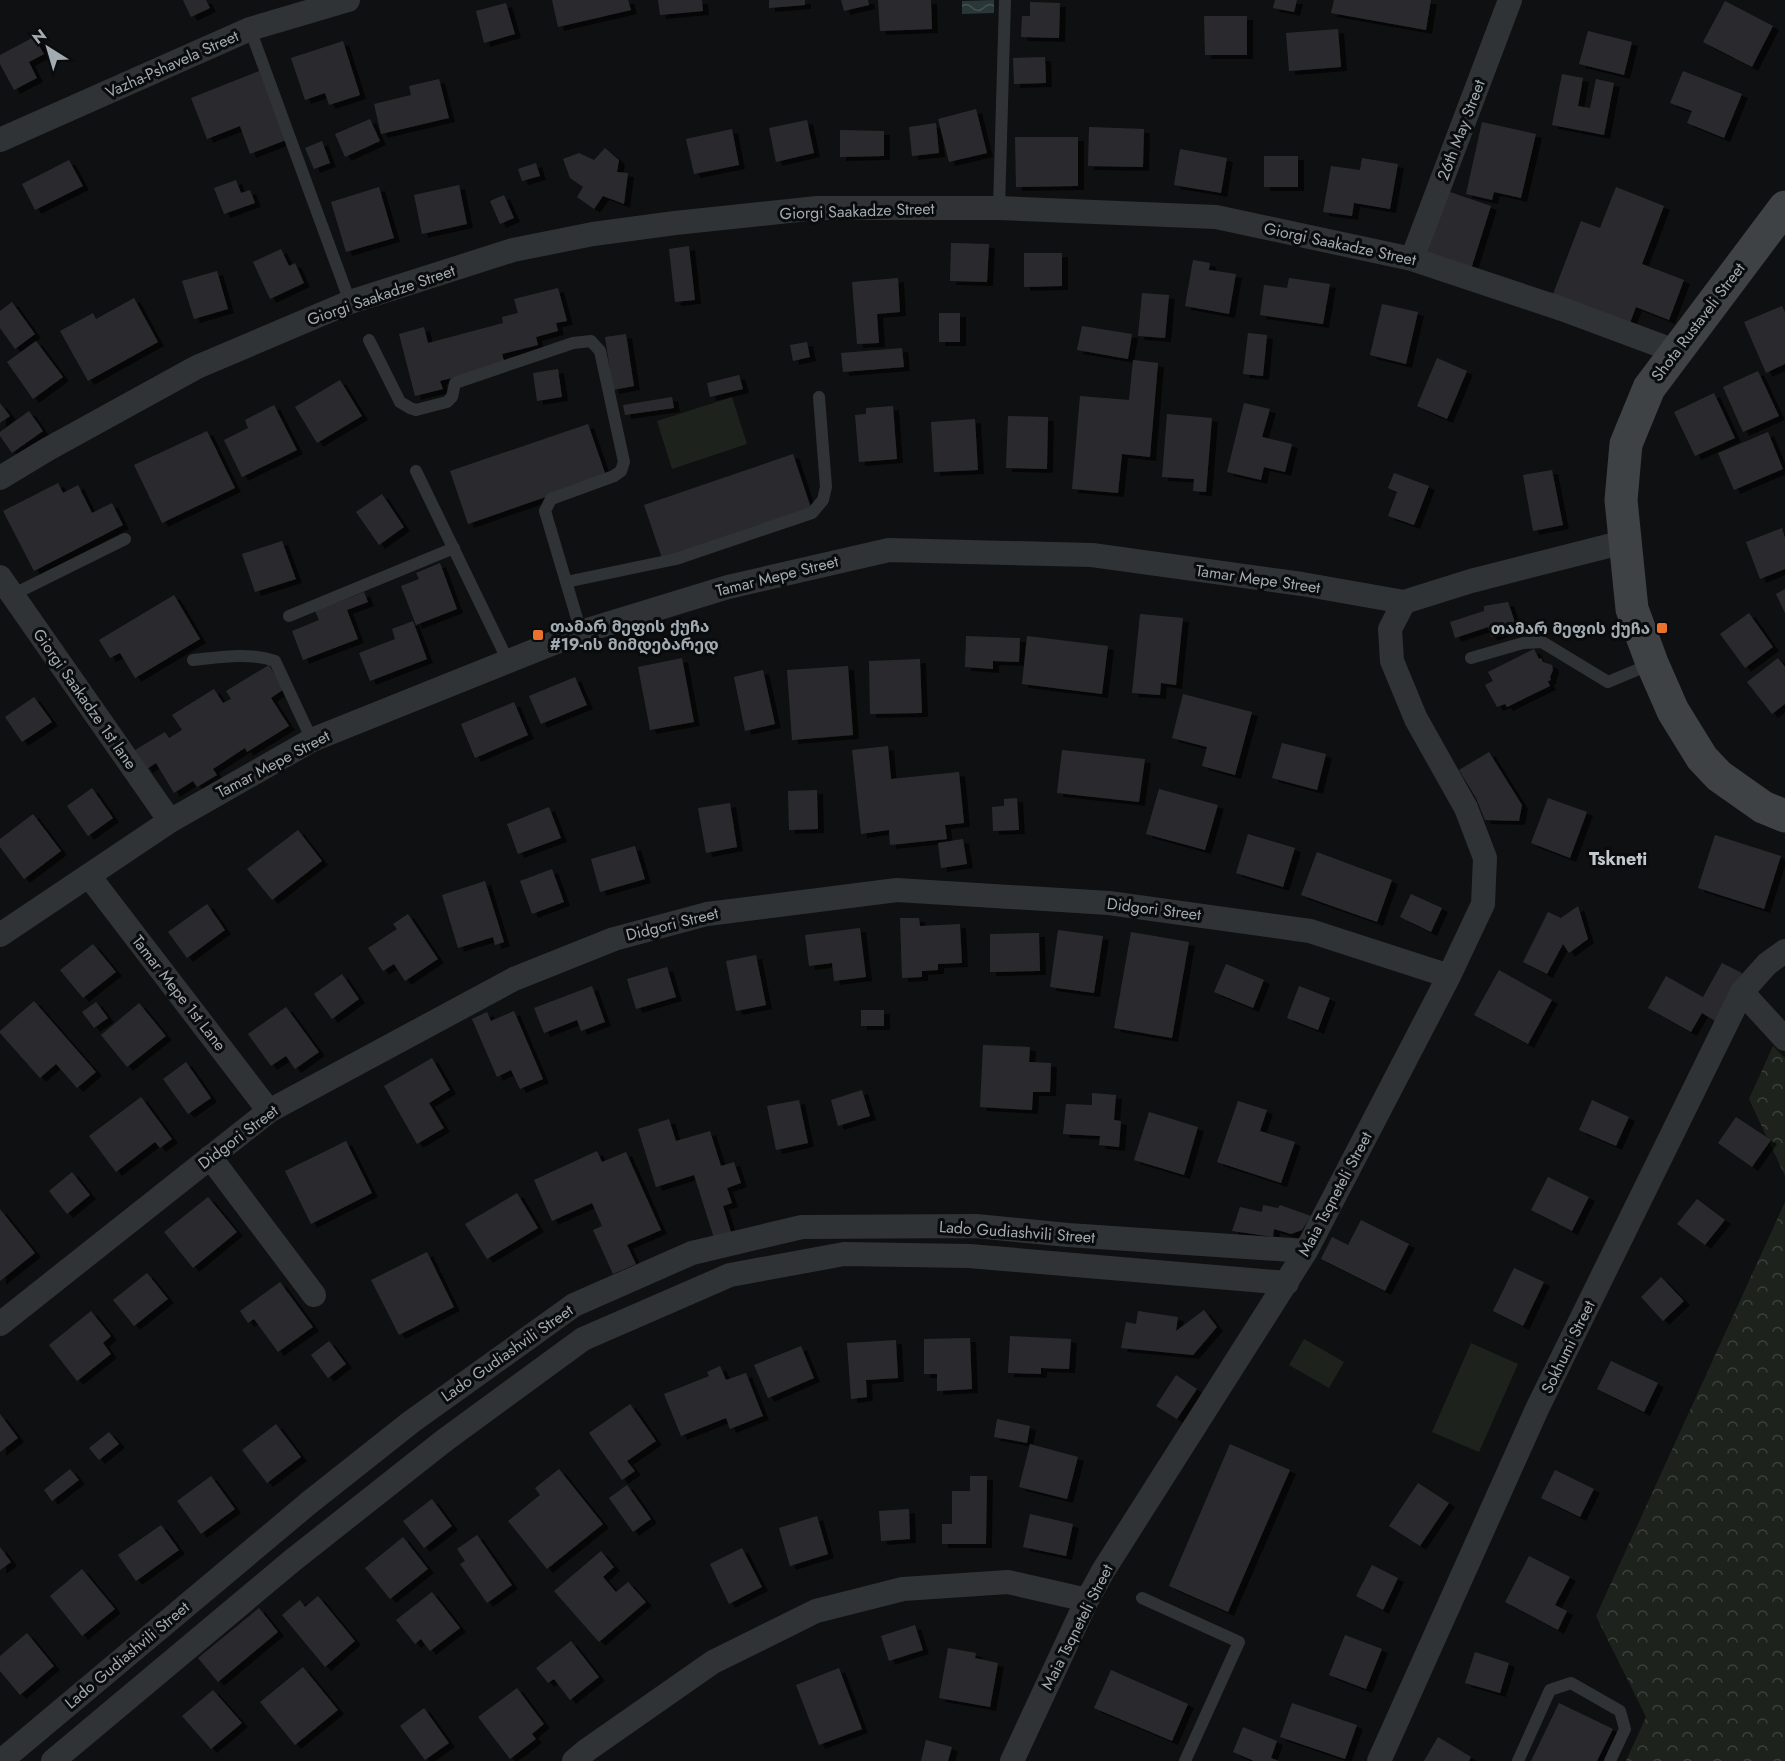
<svg xmlns="http://www.w3.org/2000/svg" width="1785" height="1761" viewBox="0 0 1785 1761" font-family="Jost,'Noto Sans Georgian',sans-serif">
<defs>
<pattern id="forest-crowns" width="20" height="18" patternUnits="userSpaceOnUse" patternTransform="scale(1.5)"><rect width="20" height="18" fill="#1d231c"/><path d="M2 6a3 3 0 1 1 6 0M12 15a3 3 0 1 1 6 0" fill="none" stroke="#3b403b"/></pattern>
<pattern id="water-waves" width="16" height="10" patternUnits="userSpaceOnUse" patternTransform="scale(1.5)"><rect width="16" height="10" fill="#293738"/><path d="M0 5q4-4 8 0t8 0" fill="none" stroke="#455152"/></pattern>
<filter id="shadow"><feDropShadow dx="6" dy="4" stdDeviation="0" flood-color="#0009"/></filter>
</defs>
<rect width="100%" height="100%" fill="#0f1011"/>
<path fill="url(#forest-crowns)" d="M1773,1046L1785,1058V1176L1749,1099Z
M1785,1202V1761H1626L1646,1717L1596,1616Z"/>
<path fill="#1d231c" d="M732,397L747,444L672,469L657,421Z
M1304,1339L1344,1362L1329,1388L1289,1365Z
M1471,1343L1518,1364L1479,1452L1432,1432Z"/>
<path fill="url(#water-waves)" d="M994,0V13L962,14V1Z"/>
<path fill="#2a2b2d" filter="url(#shadow)" d="M183,0H206L210,8L191,17Z
M552,0H628L631,10L558,27Z
M658,0H702L703,11L660,15Z
M769,0H805V5L769,8Z
M841,0H868L869,5L844,11Z
M878,0H931L932,29L880,31Z
M1275,0H1297L1294,12L1273,8Z
M1334,0H1431L1426,30L1331,13Z
M1725,1L1773,26L1752,67L1703,42Z
M1030,2L1060,3L1059,38L1021,37L1022,16H1030Z
M506,3L515,34L484,43L476,11Z
M1204,16H1247V55H1205Z
M1338,29L1341,67L1289,71L1286,33Z
M1588,31L1632,42L1624,75L1579,64Z
M34,37L44,54L29,62L37,78L14,90L0,64V55Z
M343,41L360,95L329,105L325,93L305,100L291,58Z
M1045,57L1046,83L1014,84L1013,58Z
M259,71L286,140L250,154L240,126L207,139L191,98Z
M1683,71L1742,94L1724,138L1687,123L1692,111L1670,103Z
M1562,74L1583,78L1578,106L1590,108L1596,79L1614,83L1604,135L1552,125Z
M439,79L449,118L381,134L374,104L411,95L409,86Z
M976,109L987,153L949,162L938,119Z
M370,119L380,141L345,157L335,134Z
M807,120L814,153L776,162L769,128Z
M1482,122L1536,134L1521,198L1494,192L1492,200L1466,194Z
M936,123L939,153L912,156L909,127Z
M1089,127L1144,129L1143,167L1088,166Z
M732,129L739,165L694,174L686,139Z
M840,130L884,131V156L840,157Z
M1015,137H1078V186L1016,187Z
M322,141L330,163L314,169L305,148Z
M605,148L619,160L617,172L628,173L624,204L603,196L594,209L577,197L583,187L570,178L563,159L579,153L594,160Z
M1180,149L1227,158L1221,193L1174,185Z
M1264,156H1298V187H1264Z
M1362,158L1398,164L1390,209L1354,203L1352,216L1323,212L1331,166L1360,170Z
M69,160L83,186L35,210L22,184Z
M536,163L540,176L522,181L518,169Z
M236,180L241,193L250,190L255,203L224,214L214,188Z
M459,185L467,224L422,234L414,195Z
M379,187L394,238L346,252L331,202Z
M1616,187L1664,206L1642,264L1684,280L1669,320L1636,307L1630,323L1553,294L1581,221L1600,228Z
M1447,191L1491,206L1471,269L1427,254Z
M504,195L514,218L500,224L490,201Z
M951,243L989,244L987,282L950,281Z
M689,246L695,300L675,302L669,249Z
M281,249L289,266L295,263L304,283L270,299L253,262Z
M1024,253H1062V286L1024,287Z
M1193,260L1210,263L1209,270L1236,274L1229,314L1185,306Z
M217,271L228,309L194,319L182,281Z
M898,278L900,312L877,314L879,343L857,344L852,282Z
M1289,278L1330,284L1323,324L1260,315L1264,285L1287,288Z
M558,288L567,321L556,323L558,331L536,337L538,345L502,354L505,364L440,381L443,389L415,396L399,334L424,327L428,343L503,323L502,317L518,313L514,299Z
M1142,293L1169,295L1165,338L1138,336Z
M134,298L158,342L88,381L60,331L93,313L96,319Z
M12,302L35,334L15,349L0,328V311Z
M1382,304L1418,312L1406,364L1370,355Z
M1782,306L1785,312V364L1766,373L1744,322Z
M939,313H960V342H939Z
M1082,326L1132,334L1128,359L1077,350Z
M1248,333L1267,335L1263,376L1243,374Z
M626,334L634,386L613,390L605,337Z
M36,341L63,377L33,399L7,362Z
M807,342L810,357L793,361L790,345Z
M902,348L904,367L843,372L841,353Z
M1437,358L1467,371L1447,419L1417,406Z
M1133,360L1158,363L1150,457L1122,454L1118,493L1072,489L1080,396L1129,400Z
M558,369L562,397L537,401L533,373Z
M1758,371L1779,416L1743,432L1723,387Z
M739,375L743,389L710,397L707,383Z
M340,380L362,416L317,443L295,407Z
M1714,393L1735,438L1695,456L1674,412Z
M672,397L674,408L625,415L623,405Z
M0,403L10,416L0,423Z
M1244,403L1270,409L1262,437L1292,444L1285,472L1264,467L1261,480L1227,472Z
M274,405L297,450L242,477L224,440L248,428L245,420Z
M893,406L897,459L859,462L855,415L866,414V408Z
M29,411L43,431L12,453L0,436V432Z
M1167,414L1212,418L1206,492L1193,491L1194,479L1162,477Z
M1008,416L1048,417L1047,469L1006,468Z
M975,419L978,470L934,472L931,422Z
M588,424L606,476L468,524L450,471Z
M207,431L235,488L162,523L134,465Z
M1768,432L1783,469L1734,490L1718,453Z
M793,454L811,508L662,558L644,505Z
M1552,470L1563,525L1533,531L1523,475Z
M1394,473L1429,486L1414,525L1388,516L1397,492L1388,488Z
M58,483L63,493L78,485L92,513L112,503L123,525L34,571L3,511Z
M382,494L404,527L379,545L356,512Z
M1782,528L1785,538V569L1760,579L1746,542Z
M282,541L296,579L255,592L242,554Z
M440,563L457,609L416,625L401,586L419,579L416,573Z
M1785,589V613L1776,594Z
M364,592L368,602L347,610L358,639L303,660L292,631L319,620L315,611Z
M174,595L200,639L135,678L120,653L110,658L99,640Z
M1508,602L1517,628L1491,637L1488,627L1455,638L1450,622L1484,611V606Z
M1749,613L1773,647L1745,668L1720,634Z
M1140,614L1183,618L1176,685L1161,683L1160,695L1132,693Z
M413,621L427,659L370,681L359,653L395,639L392,629Z
M966,636L1020,638L1019,662L993,661V669L965,667Z
M1027,636L1108,646L1102,694L1022,684Z
M1534,649L1539,659L1541,658L1543,662L1552,665L1553,670L1550,677L1551,680L1548,681L1550,686L1507,707L1505,704L1497,707L1485,685L1493,681L1488,672Z
M682,658L694,722L650,730L638,667Z
M1778,658L1785,667V704L1772,714L1747,682Z
M920,659L922,713L870,714L869,661Z
M269,665L284,689L271,698L289,726L247,752L245,748L213,769L217,775L197,787L193,781L174,793L156,763L147,769L135,750L165,732L169,738L182,730L172,715L214,689L223,703L231,699L226,691Z
M848,666L853,735L792,740L787,670Z
M763,670L775,724L745,731L734,677Z
M575,677L587,705L541,724L529,696Z
M1183,694L1252,712L1235,775L1202,766L1207,747L1172,738Z
M34,697L52,722L22,742L5,717Z
M514,702L528,735L475,758L461,724Z
M1282,743L1326,754L1317,790L1272,778Z
M888,746L891,779L959,772L964,823L945,825L947,839L890,845L889,830L861,834L852,750Z
M1062,750L1145,759L1139,802L1057,793Z
M1489,752L1522,805L1519,821L1485,820L1476,798L1459,770Z
M92,788L113,818L88,836L67,806Z
M1159,789L1218,805L1205,850L1146,834Z
M817,790L818,829L789,830L788,791Z
M1017,798L1019,830L993,831L992,807L1004,806V799Z
M1548,798L1587,812L1570,858L1531,843Z
M730,803L737,847L706,853L698,808Z
M549,807L561,838L518,854L507,824Z
M33,814L61,851L24,879L0,847V839Z
M298,830L322,861L272,900L247,869Z
M1248,834L1295,848L1283,887L1236,873Z
M1715,835L1781,856L1764,909L1698,888Z
M963,839L967,864L941,868L938,843Z
M635,846L645,879L600,892L591,859Z
M1317,852L1392,880L1377,922L1301,895Z
M552,869L564,902L532,914L520,881Z
M485,881L504,942L495,945L493,937L458,948L442,895Z
M1411,894L1442,908L1431,932L1400,917Z
M207,904L225,930L187,958L168,932Z
M1578,906L1588,939L1569,953L1563,944L1547,974L1523,962L1548,912L1561,918Z
M408,914L438,959L405,981L394,964L383,971L368,948L397,929L393,924Z
M900,918H919L920,926L960,924L962,963L938,964V970L922,971V977L902,978Z
M860,928L866,977L834,981L832,963L809,966L805,935Z
M1058,930L1103,936L1094,993L1050,987Z
M1131,932L1189,942L1172,1038L1114,1028Z
M1039,933L1040,971L990,972V934Z
M93,944L116,972L83,998L60,970Z
M756,955L766,1005L736,1011L726,961Z
M1722,963L1742,973L1715,1021L1702,1013L1691,1032L1648,1008L1666,976L1703,997Z
M1226,964L1264,980L1253,1008L1214,992Z
M667,967L676,997L636,1009L627,979Z
M1499,970L1552,1000L1528,1044L1474,1015Z
M342,974L359,999L332,1019L314,994Z
M592,986L605,1022L581,1031L577,1020L544,1033L534,1008Z
M1299,986L1330,998L1318,1030L1287,1018Z
M34,1001L96,1072L77,1088L56,1064L40,1078L0,1033V1031Z
M96,1002L108,1018L94,1028L82,1012Z
M139,1003L166,1036L127,1067L101,1035Z
M286,1007L319,1052L295,1069L286,1056L271,1066L248,1034Z
M861,1010H884V1026H861Z
M514,1011L543,1079L520,1089L511,1070L497,1077L472,1019L487,1012L491,1021Z
M983,1045L1030,1047L1029,1062L1051,1063L1050,1092H1033L1032,1110L980,1107Z
M432,1058L450,1090L429,1103L444,1128L417,1144L384,1086Z
M186,1062L211,1098L188,1114L163,1079Z
M862,1090L870,1116L838,1126L831,1100Z
M1092,1093L1116,1095L1114,1120L1121,1121L1119,1147L1099,1145L1100,1136L1063,1134L1066,1104L1092,1105Z
M141,1097L172,1139L160,1148L155,1142L116,1172L89,1136Z
M799,1100L808,1143L776,1150L767,1106Z
M1592,1100L1629,1117L1616,1146L1579,1130Z
M1238,1101L1267,1110L1260,1131L1295,1142L1281,1183L1217,1162Z
M1149,1112L1198,1127L1184,1175L1134,1160Z
M1736,1117L1771,1140L1752,1167L1718,1143Z
M669,1119L676,1141L710,1131L721,1166L734,1162L741,1183L727,1188L732,1203L723,1206L731,1232L714,1238L694,1175L656,1187L638,1129Z
M346,1141L372,1193L311,1224L285,1171Z
M597,1151L602,1162L626,1152L661,1230L627,1245L636,1264L613,1274L593,1230L602,1226L592,1203L552,1221L534,1180Z
M72,1172L90,1195L67,1214L49,1191Z
M1548,1177L1589,1197L1572,1231L1531,1210Z
M517,1193L538,1228L487,1259L465,1224Z
M208,1197L237,1232L193,1268L164,1232Z
M1697,1199L1725,1220L1705,1245L1677,1224Z
M1263,1205L1278,1208L1280,1205L1311,1216L1302,1230L1291,1234L1274,1229L1273,1237L1232,1231L1240,1207L1262,1212Z
M0,1209L35,1253L0,1281Z
M1361,1220L1409,1244L1385,1291L1321,1259L1332,1237L1348,1245Z
M427,1252L454,1307L399,1335L371,1280Z
M1514,1268L1544,1282L1523,1326L1493,1311Z
M147,1273L168,1299L134,1326L113,1300Z
M1661,1277L1684,1301L1663,1321L1641,1297Z
M280,1282L313,1327L278,1352L254,1319L248,1323L240,1311Z
M1204,1310L1217,1327L1193,1355L1121,1348L1126,1322L1136,1324L1138,1311L1178,1317L1176,1331Z
M91,1311L111,1336L103,1343L111,1354L77,1381L49,1345Z
M1010,1336L1071,1339L1069,1369L1041,1368V1374L1008,1373Z
M970,1338L972,1389L937,1391V1374H924V1339Z
M896,1340L898,1378L866,1380L867,1397L851,1399L847,1343Z
M329,1341L346,1364L328,1378L311,1355Z
M801,1346L814,1378L768,1398L754,1365Z
M1611,1361L1658,1383L1644,1412L1597,1389Z
M720,1366L726,1380L746,1373L763,1416L730,1429L726,1418L681,1436L664,1394L709,1376L707,1372Z
M1176,1375L1197,1389L1177,1419L1156,1406Z
M630,1404L656,1441L627,1461L635,1471L622,1480L589,1433Z
M0,1414L18,1438L0,1452Z
M997,1419L1030,1426L1027,1443L994,1437Z
M276,1424L301,1457L267,1483L242,1450Z
M109,1432L119,1444L99,1460L89,1448Z
M1030,1444L1078,1457L1067,1499L1019,1487Z
M1230,1444L1290,1470L1228,1612L1169,1586Z
M70,1469L79,1480L52,1501L44,1490Z
M559,1469L603,1524L547,1569L508,1521L540,1495L535,1488Z
M1555,1470L1594,1489L1580,1517L1541,1498Z
M211,1476L235,1509L201,1534L177,1501Z
M970,1476H987L986,1544H942V1524H952V1491H970Z
M1418,1483L1449,1503L1420,1546L1389,1526Z
M627,1485L651,1519L633,1532L609,1498Z
M432,1499L452,1526L424,1548L403,1521Z
M909,1509L910,1539L881,1541L879,1511Z
M1030,1514L1073,1524L1066,1556L1023,1547Z
M817,1516L828,1554L790,1566L779,1528Z
M161,1525L179,1550L136,1581L118,1555Z
M477,1535L512,1585L487,1603L460,1564L465,1561L457,1549Z
M403,1537L428,1569L390,1599L365,1568Z
M0,1547L11,1562L0,1570Z
M742,1548L762,1587L729,1604L710,1564Z
M601,1551L614,1567L603,1577L616,1592L628,1582L646,1602L599,1642L554,1591Z
M1529,1556L1570,1577L1555,1605L1567,1611L1558,1630L1505,1602Z
M1372,1565L1398,1578L1383,1610L1356,1596Z
M82,1569L115,1609L82,1636L50,1596Z
M432,1592L460,1628L430,1651L421,1639L415,1644L396,1620Z
M318,1596L355,1641L325,1667L282,1615L300,1600L305,1607Z
M259,1608L278,1632L218,1682L198,1658Z
M915,1625L923,1650L889,1661L881,1636Z
M27,1633L54,1666L20,1695L0,1671V1656Z
M1345,1635L1382,1649L1366,1689L1329,1675Z
M571,1641L599,1677L570,1700L554,1679L548,1683L536,1668Z
M948,1648L976,1653L975,1658L998,1663L990,1707L939,1698Z
M1475,1652L1509,1663L1500,1693L1465,1683Z
M303,1667L338,1710L295,1745L260,1702Z
M839,1668L862,1729L819,1745L796,1685Z
M1111,1670L1188,1704L1172,1741L1094,1708Z
M517,1688L544,1724L532,1734L536,1739L510,1759L478,1717Z
M213,1690L242,1723L211,1749L182,1716Z
M1292,1703L1357,1725L1345,1759L1280,1737Z
M1559,1703L1613,1729L1597,1761H1531Z
M424,1708L449,1743L425,1760L400,1726Z
M1243,1727L1277,1741L1271,1758L1279,1761H1254L1233,1752Z
M1438,1737L1471,1757L1469,1761H1424Z
M926,1740L952,1747L948,1761H921Z"/>
<g fill="none" stroke-linecap="round" stroke-linejoin="round">
<path stroke="#303335" stroke-width="12" d="M250,29L350,302
M999,208L1005,0
M369,340L400,402L410,408L416,410L447,402L452,397L455,383L573,343L591,341L600,351L624,462L621,471L614,476L551,499L545,511L581,632
M416,471L508,661
M566,582L676,559L812,513L823,500L826,487L819,397
M12,595L125,539
M289,616L454,548
M1471,658L1523,643L1542,642L1608,682L1651,664
M193,660C221,657 248,652 275,661L312,740
M1142,1598L1239,1642L1185,1761
M1518,1761L1550,1690L1571,1683L1620,1711L1625,1729L1610,1761"/>
<path stroke="#303335" stroke-width="24" d="M0,140L250,29L348,0
M1412,259L1510,0
M0,478L48,449L197,367L350,302L513,250L593,234L675,223L817,208H999L1216,217L1412,259L1562,309L1675,351
M0,577L170,821
M89,876L269,1111
M0,935L170,821L312,740L581,632L728,587L889,550L1092,555L1302,584L1404,602L1471,581L1624,542
M1742,992L1785,1039
M210,1157L314,1295
M0,1324L269,1111L514,979L614,939L707,914L897,890L1109,903L1310,931L1449,976
M1,1761L310,1502L411,1422L574,1305L692,1253L802,1227L976,1226L1068,1235L1306,1251
M53,1761L293,1560L445,1440L583,1339L730,1275L844,1254L969,1256L1287,1283
M574,1761L587,1750L713,1662L816,1611L903,1589L1008,1582L1087,1600
M1012,1761L1087,1600L1103,1571L1306,1251L1449,976L1483,904L1485,858L1466,808L1416,719L1392,661L1390,629L1404,602
M1379,1761L1537,1409L1742,992L1767,964L1785,951"/>
<path stroke="#3f4245" stroke-width="33" d="M1785,207L1649,388L1626,444L1621,500L1632,609L1652,663L1673,711L1702,758L1719,776L1763,807L1785,816"/>
</g>
<g fill="#eb722d" stroke="#0a0b0c" stroke-width="2">
<rect x="1656" y="622" width="12" height="12" rx="3"/>
<rect x="532" y="629" width="12" height="12" rx="3"/>
</g>
<g text-anchor="middle" dominant-baseline="central" stroke-width="6" stroke-linejoin="round" paint-order="stroke">
<g font-size="16" fill="#a1abb1" stroke="#0a0b0c">
<text transform="translate(172 64) rotate(-24)">Vazha-Pshavela Street</text>
<text transform="translate(1461 130) rotate(-69)">26th May Street</text>
<text transform="translate(857 211) rotate(-2)">Giorgi Saakadze Street</text>
<text transform="translate(1340 244) rotate(12)">Giorgi Saakadze Street</text>
<text transform="translate(381 295) rotate(-19)">Giorgi Saakadze Street</text>
<text transform="translate(1698 322) rotate(-53)">Shota Rustaveli Street</text>
<text transform="translate(777 576) rotate(-14)">Tamar Mepe Street</text>
<text transform="translate(1258 579) rotate(8)">Tamar Mepe Street</text>
<text transform="translate(85 699) rotate(55)">Giorgi Saakadze 1st lane</text>
<text transform="translate(273 764) rotate(-28)">Tamar Mepe Street</text>
<text transform="translate(1154 909) rotate(7)">Didgori Street</text>
<text transform="translate(672 924) rotate(-14)">Didgori Street</text>
<text transform="translate(179 993) rotate(52)">Tamar Mepe 1st Lane</text>
<text transform="translate(238 1137) rotate(-37)">Didgori Street</text>
<text transform="translate(1335 1194) rotate(-62)">Maia Tsqneteli Street</text>
<text transform="translate(1017 1232) rotate(4)">Lado Gudiashvili Street</text>
<text transform="translate(1568 1347) rotate(-64)">Sokhumi Street</text>
<text transform="translate(507 1353) rotate(-35)">Lado Gudiashvili Street</text>
<text transform="translate(1077 1627) rotate(-63)">Maia Tsqneteli Street</text>
<text transform="translate(127 1655) rotate(-40)">Lado Gudiashvili Street</text>
</g>
<g font-size="16" font-weight="bold" fill="#a1abb1" stroke="#0a0b0c" text-anchor="start">
<text x="550" y="626">თამარ მეფის ქუჩა<tspan x="550" dy="18">#19-ის მიმდებარედ</tspan></text>
<text x="1650" y="628" text-anchor="end">თამარ მეფის ქუჩა</text>
</g>
<g font-size="18" font-weight="bold" fill="#c2c8cd" stroke="#0a0b0c">
<text x="1618" y="859">Tskneti</text>
</g>
</g>
<g transform="translate(48 48) rotate(323)" stroke="#0a0b0c" stroke-width="4.5" paint-order="stroke">
<path d="M0-4.5L10 22L0 15L-10 22Z" fill="#a1abb1"/>
<text y="-9" font-size="16" font-weight="bold" text-anchor="middle" fill="#a1abb1">N</text>
</g>
</svg>
